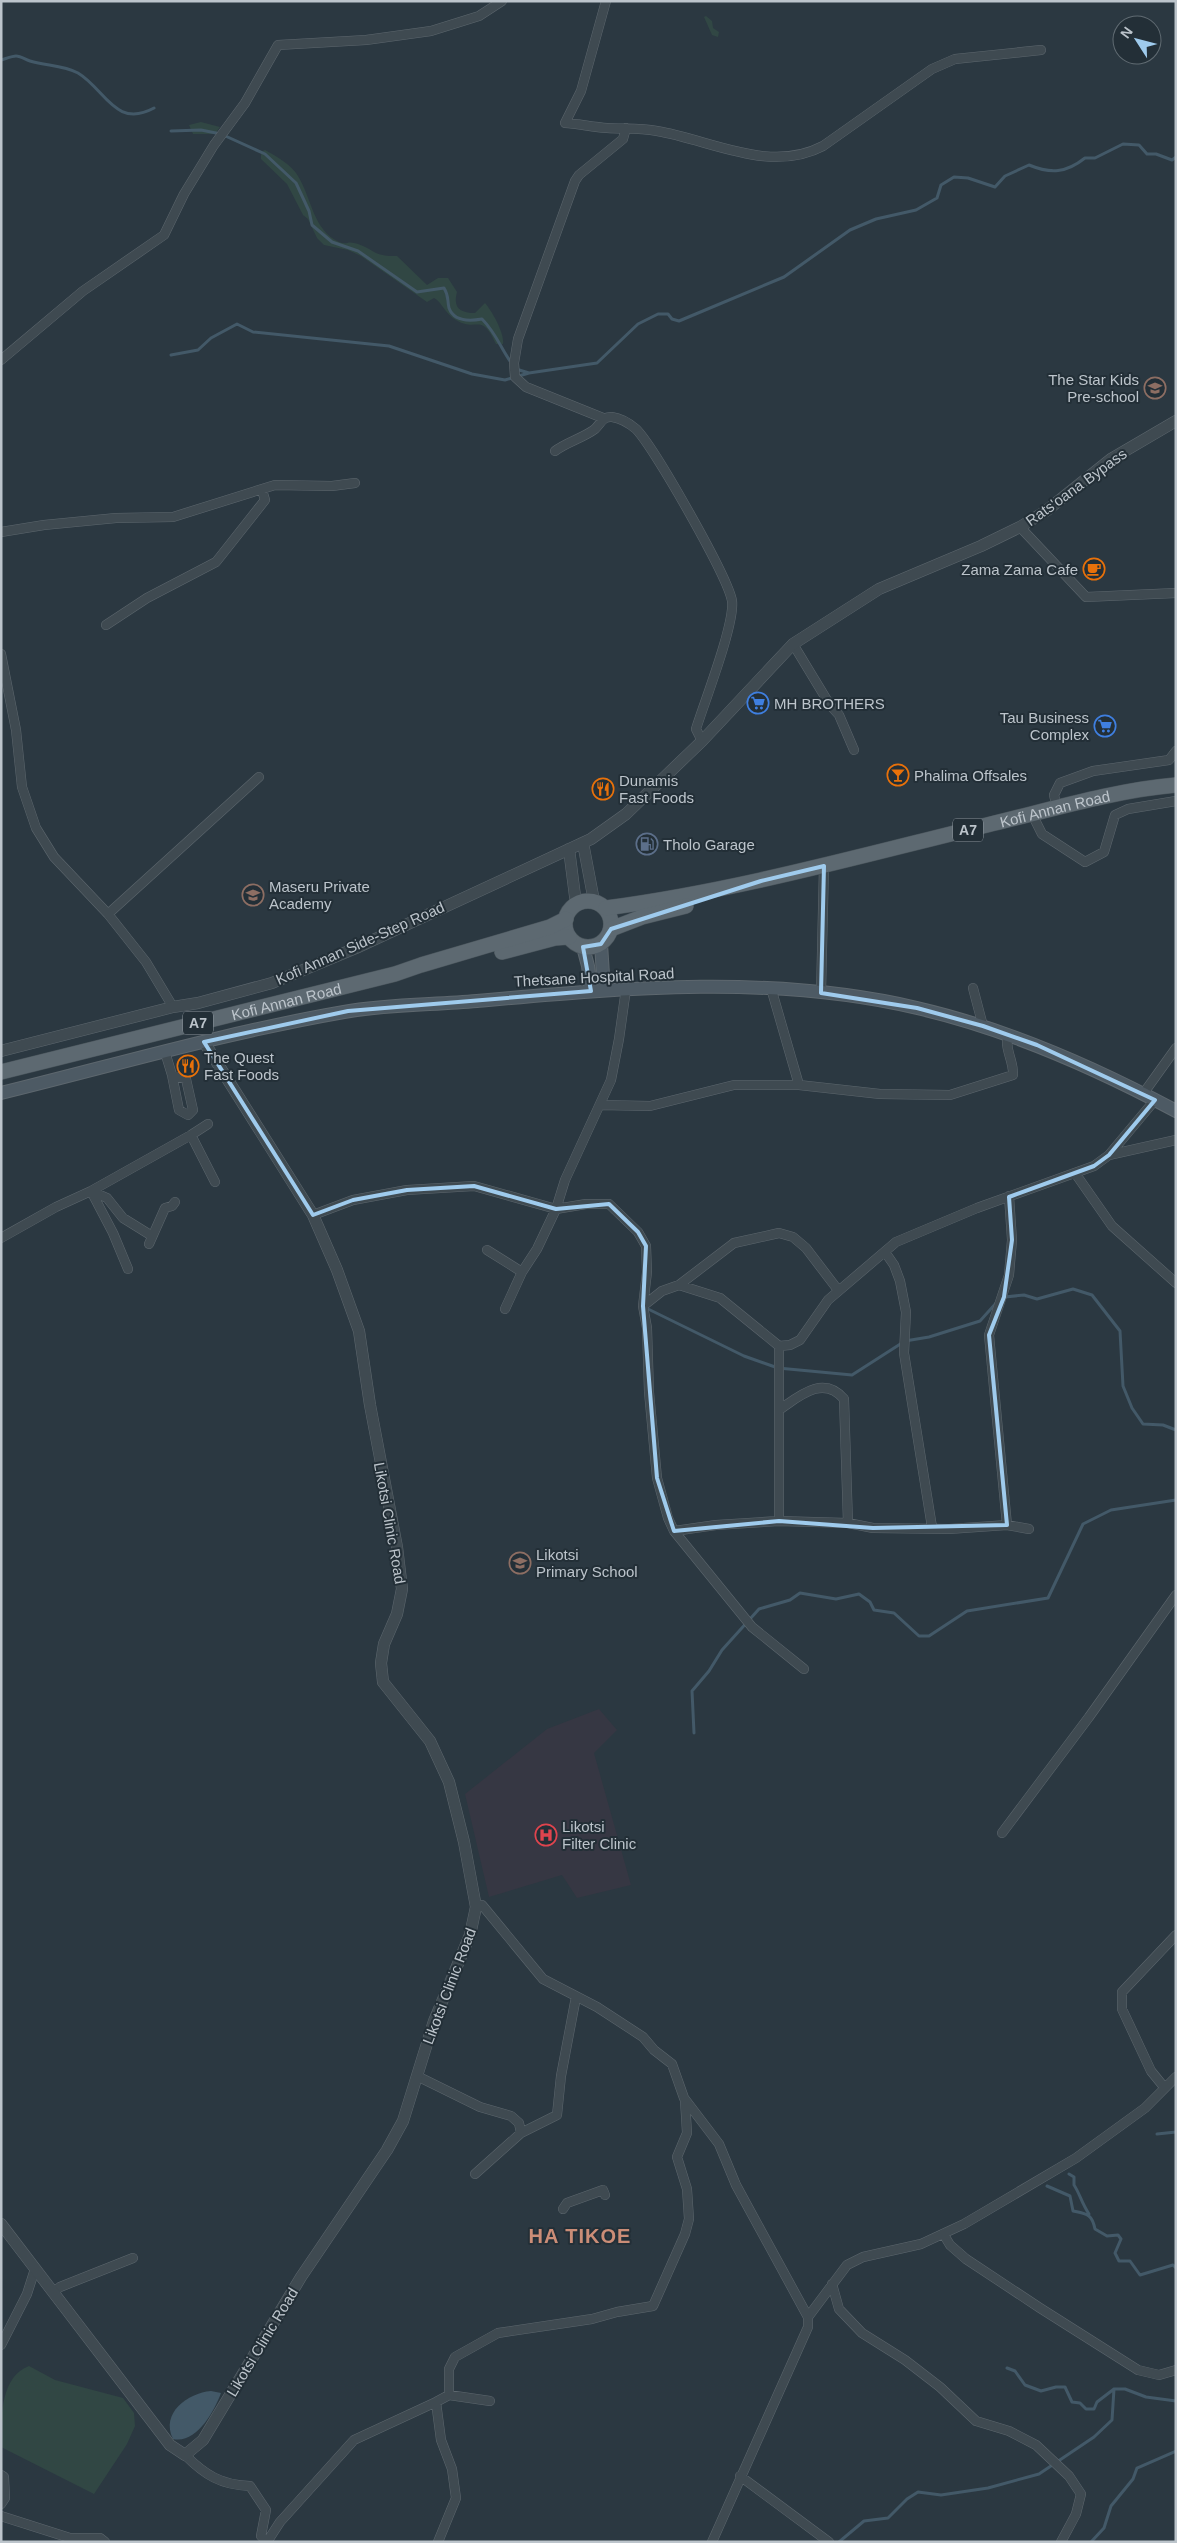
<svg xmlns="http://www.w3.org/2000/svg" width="1177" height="2543" viewBox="0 0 1177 2543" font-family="Arial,sans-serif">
<rect width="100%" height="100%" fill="#2b3841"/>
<path fill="#363743" d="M599,1709L617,1730L594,1753L631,1885L577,1898L562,1875L489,1897L465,1794L547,1729Z"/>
<path fill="#314744" d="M706,16L712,21L713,28L719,32L718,37L712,35L704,17Z
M201,122L220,127L215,134H193L189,125Z
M265,150C276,156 292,165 298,176C312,199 313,230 339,242C346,245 348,241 354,243C374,248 372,257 397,256L427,285L438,278H448L457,292C453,307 459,313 475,313L485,303C492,311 505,334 503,344H496C481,311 477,333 456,320C445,314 442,302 434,298L427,302L361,256L348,250L324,245L317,238L308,219L303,215L287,184L261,159V152Z
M29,2366L55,2380L123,2398L134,2413L135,2426L127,2444L94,2494L1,2447C1,2418 0,2377 29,2366Z"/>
<path fill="#435968" d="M211,2391L221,2393C214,2412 196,2444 173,2439C160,2413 188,2393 211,2391Z"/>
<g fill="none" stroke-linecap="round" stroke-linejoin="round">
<path stroke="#435968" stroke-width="3" d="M1,60C5,59 12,56 16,56C21,56 26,60 30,61C47,66 63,65 78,73C105,89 115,129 154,108
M171,131L201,130L221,134L265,154L296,183L309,211L312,225L332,242L358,251L417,292L444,288C449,296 447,299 449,308C454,322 471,321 482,319C496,333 500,347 512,364
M171,355L198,350L211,338L237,324L253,332L389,346L472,374L505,380L529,373L597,363L638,324L658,314H668L672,319L679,321L784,277L850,230L876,219L916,210L937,198L941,185L954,177L968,178L995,187L1005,176L1029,165C1051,174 1066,173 1085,158H1095L1123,144L1139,145L1147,154H1156L1172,160L1176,157
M516,369L529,373
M1005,1297L1024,1295L1037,1299L1073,1289L1092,1295L1120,1331L1123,1386L1132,1408L1143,1424L1163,1425L1176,1430
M644,1307L744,1356L778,1368L852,1375L905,1341L929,1337L980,1321L997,1302
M694,1733L692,1691L709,1671L722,1650L759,1609L790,1600L800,1593L836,1599L859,1594L870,1602L874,1610L894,1613L919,1636H929L967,1611L1048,1598L1083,1524L1111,1510L1176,1500
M1157,2134L1176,2132
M1069,2174L1074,2177V2185C1079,2192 1082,2204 1089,2214
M1047,2186L1070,2196L1073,2211C1087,2214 1092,2214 1095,2229L1107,2236L1118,2235L1121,2239L1115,2253L1119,2261H1130L1140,2275L1173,2265L1176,2268
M1007,2368L1015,2371L1025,2385L1041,2391L1056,2387H1065L1072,2402L1080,2403L1086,2409H1094L1097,2402L1114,2389H1125L1146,2397L1176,2401
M839,2542L864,2521L888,2518L907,2499L918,2492L941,2495L988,2488L1039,2474L1094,2437L1112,2420L1114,2389
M1091,2542L1104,2528L1111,2506L1133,2479L1137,2468L1176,2451"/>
<g stroke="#5d676e" stroke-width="10">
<path id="minor" d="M606,1L581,91L565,123C579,124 593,127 607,128C624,129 640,128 657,131C711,140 770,174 823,146L932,69L955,59L1041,50
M1,360L83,291L164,235L184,194L214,145L245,103L278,45L366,40L431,31L479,16L502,1
M603,418L526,387L515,377L514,363L518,339L575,181L579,175L623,139L626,128
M555,451C567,442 583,438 595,429C601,423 603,416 612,417C620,418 630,424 636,429C654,447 728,577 732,601C735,624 704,703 696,729L702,741
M1020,527L1086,597L1176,593
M1,532L44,525L116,518L173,517L275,485L332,486L355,483
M106,625L147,598L216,562L265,500L262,490
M793,644L830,705L839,715L854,750
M1,654L16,730L22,787L36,828L54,857L108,914L146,962L173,1007
M1057,808L1054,795L1060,783L1093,771L1169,760L1176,751
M1032,814L1042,834L1085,862L1104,852L1115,815L1128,809L1176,801
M108,914L259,777
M771,988L799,1085
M973,988L983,1026
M821,993L824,866
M165,1052L172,1075L179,1110L188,1115L193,1110L186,1079L172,1075
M1143,1094L1176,1048
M600,1105L650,1106L734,1085H799L880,1094L950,1095L1013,1075C1014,1061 1004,1049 1008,1035
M208,1124L191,1135L215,1182
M1109,1155L1176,1140
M1075,1173L1112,1226L1176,1283
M313,1215L353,1200L407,1190L474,1186L556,1209L586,1204H609L638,1232L646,1246L647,1272L643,1306L647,1328L649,1392L657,1478L668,1518L674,1531L752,1627L804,1669
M152,1236L123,1218L107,1198L91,1191L191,1135
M1,1238L56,1207L91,1191L113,1233L128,1269
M149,1244L165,1208L172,1206L175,1202
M487,1250L522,1272
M885,1252L894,1265L900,1281L906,1312L904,1353L932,1527
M679,1285L734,1243L779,1233L793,1237L806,1248L838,1290
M643,1306L662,1291L679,1285L720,1298L779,1346L790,1345L800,1340L828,1300L896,1242L977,1208L1094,1166L1109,1155L1155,1100
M505,1309L522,1272L537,1249L556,1209L565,1180L611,1080L619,1039L626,989
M779,1346V1410
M779,1521V1410C798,1397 823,1374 844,1399L848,1523
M1007,1525L989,1335L1009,1275L1012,1240L1009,1196
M674,1531L716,1525L779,1521L848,1523L873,1528L949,1529L1007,1525L1029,1529
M1002,1833L1089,1717L1176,1595
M476,1907L482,1905L543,1979L597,2007L643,2037L654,2050L672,2064L684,2098L719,2144L736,2185L808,2317
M417,2076L480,2107L511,2116L519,2123L521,2133
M1164,2087L1151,2071L1122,2009V1992L1176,1935
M475,2174L521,2133L557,2115L561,2076L576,1997
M563,2209L567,2203L603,2190L605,2195
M944,2235L950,2245L966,2259L1040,2308L1138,2370L1159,2375L1176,2370
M832,2284L839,2309L862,2333L905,2360L940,2387L976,2421L1009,2431L1036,2445L1069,2476L1081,2494L1076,2514L1061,2542
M53,2292L60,2287L133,2258
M1,2345L27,2294L35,2269
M449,2395V2369L455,2357L498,2333L592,2319L617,2312L653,2306L685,2234L689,2219L687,2189L677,2157L687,2133L685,2100
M436,2402L449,2395L490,2401
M185,2455C205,2475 221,2485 250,2486L266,2510L261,2536L267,2541
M1,2475L4,2477L5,2498L1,2504
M740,2476L829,2542
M1,2516L70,2538H100L105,2542
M267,2542L280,2522L354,2440L436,2402L441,2440L452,2469L456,2498L438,2542
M712,2542L808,2327V2317L847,2265L863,2257L921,2244L964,2224L1076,2158L1145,2108L1176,2077"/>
</g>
<g stroke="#5d676e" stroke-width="12">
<path id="tertiary" d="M583,843L594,901
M569,849L576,904
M1,1051L173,1007L198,1003L272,983L356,948L591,839L626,814L702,741L793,644L879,589L981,546L1020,527L1046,511L1111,459L1176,421
M1,2224L170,2445L185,2455L203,2440L301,2277L387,2150L403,2121L434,2021L470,1935L476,1907L464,1842L449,1782L430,1741L383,1682L381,1663L384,1644L397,1614L402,1589L397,1547L370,1405L359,1331L337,1270L313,1215L204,1042"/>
</g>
<g stroke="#5d676e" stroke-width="14">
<path id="secondary" d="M601,944L604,990
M583,947L588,966L591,991
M1,1093C115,1065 228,1032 344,1012C387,1004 433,1005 477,1001C623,988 773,974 917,1008C1008,1029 1094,1067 1176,1111"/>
</g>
<g stroke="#48535a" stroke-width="16">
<g id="primary">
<circle cx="588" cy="924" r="23"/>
<path id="s1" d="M606,908C735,891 860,856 987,825C1046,811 1115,790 1176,785"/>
<path d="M611,929L642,917L686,906"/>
<path d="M502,952L555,938L569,937"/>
<path id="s2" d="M1,1072L395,974L421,965L550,927L566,919"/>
</g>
</g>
<use href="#minor" stroke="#3f4a51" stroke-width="9"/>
<use href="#tertiary" stroke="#3f4a51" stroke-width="11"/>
<use href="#secondary" stroke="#4d5a64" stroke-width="12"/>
<use href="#primary" stroke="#5d6971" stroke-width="15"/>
</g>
<path fill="none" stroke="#9fcbed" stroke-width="4" stroke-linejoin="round" d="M824,866L821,993L917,1008L983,1026L1037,1045L1155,1100L1109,1155L1094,1166L1009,1197L1012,1240L1004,1297L989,1335L1007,1525L873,1528L779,1521L674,1531L657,1478L643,1306L646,1246L638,1232L609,1204L556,1209L474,1186L407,1190L353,1200L313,1215L204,1042L348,1011L591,991L583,947L601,944L611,929L761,881Z"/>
<defs>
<g id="school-ring" transform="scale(1.125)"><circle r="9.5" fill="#232f37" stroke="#8d6e63" stroke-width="1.5"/><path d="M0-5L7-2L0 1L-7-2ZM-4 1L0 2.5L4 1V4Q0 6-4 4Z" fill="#8d6e63"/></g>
<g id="cafe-ring" transform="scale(1.125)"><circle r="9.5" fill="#232f37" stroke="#e8710a" stroke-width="1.5"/><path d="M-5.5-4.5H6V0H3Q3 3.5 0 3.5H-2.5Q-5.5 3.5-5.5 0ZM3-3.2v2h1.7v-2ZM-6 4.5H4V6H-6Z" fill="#e8710a"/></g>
<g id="supermarket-ring" transform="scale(1.125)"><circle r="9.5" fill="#232f37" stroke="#3f7fe0" stroke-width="1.5"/><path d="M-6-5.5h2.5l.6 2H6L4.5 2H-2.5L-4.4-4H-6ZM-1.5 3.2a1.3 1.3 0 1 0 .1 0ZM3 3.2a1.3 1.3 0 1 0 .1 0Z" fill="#3f7fe0"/></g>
<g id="bar-ring" transform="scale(1.125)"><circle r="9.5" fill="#232f37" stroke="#e8710a" stroke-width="1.5"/><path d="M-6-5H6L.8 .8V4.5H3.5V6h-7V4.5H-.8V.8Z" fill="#e8710a"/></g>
<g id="restaurant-ring" transform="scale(1.125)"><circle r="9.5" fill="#232f37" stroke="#e8710a" stroke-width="1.5"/><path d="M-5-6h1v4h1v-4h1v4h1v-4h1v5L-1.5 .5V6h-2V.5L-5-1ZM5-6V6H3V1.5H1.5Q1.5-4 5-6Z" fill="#e8710a"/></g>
<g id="fuel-ring" transform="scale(1.125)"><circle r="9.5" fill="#232f37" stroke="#5c6f8a" stroke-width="1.5"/><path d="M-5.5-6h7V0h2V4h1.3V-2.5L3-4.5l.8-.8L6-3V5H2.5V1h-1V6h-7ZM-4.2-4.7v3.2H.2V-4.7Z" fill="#5c6f8a"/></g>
<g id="hospital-ring" transform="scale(1.125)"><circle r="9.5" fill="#232f37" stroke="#e0444e" stroke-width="1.5"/><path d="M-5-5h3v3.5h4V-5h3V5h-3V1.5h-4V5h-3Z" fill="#e0444e"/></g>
</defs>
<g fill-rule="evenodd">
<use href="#school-ring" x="1155" y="388"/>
<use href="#cafe-ring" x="1094" y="569"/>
<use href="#supermarket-ring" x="758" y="703"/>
<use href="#supermarket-ring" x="1105" y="726"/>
<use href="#bar-ring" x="898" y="775"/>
<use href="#restaurant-ring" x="603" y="789"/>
<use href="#fuel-ring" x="647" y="844"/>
<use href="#school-ring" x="253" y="895"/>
<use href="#restaurant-ring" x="188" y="1066"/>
<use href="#school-ring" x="520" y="1563"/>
<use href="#hospital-ring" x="546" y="1835"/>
</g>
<g text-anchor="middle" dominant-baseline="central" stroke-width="4" stroke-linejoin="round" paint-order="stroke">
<g fill="#232f37" stroke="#8e979f" stroke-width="1">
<rect x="953" y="818.5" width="30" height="23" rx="4"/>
<rect x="183" y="1011.5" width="30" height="23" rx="4"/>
</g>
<g font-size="14" font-weight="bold" fill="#bcc4cb">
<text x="968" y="830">A7</text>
<text x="198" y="1023">A7</text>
</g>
<g font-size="15" fill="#bcc4cb" stroke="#232f37" text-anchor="start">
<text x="1139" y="379" text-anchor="end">The Star Kids<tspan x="1139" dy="17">Pre-school</tspan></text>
<text x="1078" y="569" text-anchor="end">Zama Zama Cafe</text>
<text x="774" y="703">MH BROTHERS</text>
<text x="1089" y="717" text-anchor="end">Tau Business<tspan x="1089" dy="17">Complex</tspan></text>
<text x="914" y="775">Phalima Offsales</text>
<text x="619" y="780">Dunamis<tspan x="619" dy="17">Fast Foods</tspan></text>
<text x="663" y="844">Tholo Garage</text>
<text x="269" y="886">Maseru Private<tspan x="269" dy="17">Academy</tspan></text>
<text x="204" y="1057">The Quest<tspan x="204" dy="17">Fast Foods</tspan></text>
<text x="536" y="1554">Likotsi<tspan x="536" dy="17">Primary School</tspan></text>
<text x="562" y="1826">Likotsi<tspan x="562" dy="17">Filter Clinic</tspan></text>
</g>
<g font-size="15" fill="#bcc4cb" stroke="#232f37">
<text transform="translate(1076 487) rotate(-36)">Rats'oana Bypass</text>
<text stroke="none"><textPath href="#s1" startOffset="460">Kofi Annan Road</textPath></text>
<text transform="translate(360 943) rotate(-24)">Kofi Annan Side-Step Road</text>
<text transform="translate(594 977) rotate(-3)">Thetsane Hospital Road</text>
<text stroke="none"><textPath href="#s2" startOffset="294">Kofi Annan Road</textPath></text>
<text transform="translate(390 1523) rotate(80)">Likotsi Clinic Road</text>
<text transform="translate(449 1986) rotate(-69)">Likotsi Clinic Road</text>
<text transform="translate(262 2342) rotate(-59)">Likotsi Clinic Road</text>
</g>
<g font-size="20" font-weight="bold" letter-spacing="1" fill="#cb8d77" stroke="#232f37">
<text x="580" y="2236">HA TIKOE</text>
</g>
</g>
<rect width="1177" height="2543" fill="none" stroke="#bcc4cb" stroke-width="5"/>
<g transform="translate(1137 40) rotate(306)"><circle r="24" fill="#232f37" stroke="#606b72"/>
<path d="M0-4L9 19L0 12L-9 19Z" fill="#9fcbed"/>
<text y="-8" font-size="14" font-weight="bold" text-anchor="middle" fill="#bcc4cb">N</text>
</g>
</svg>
